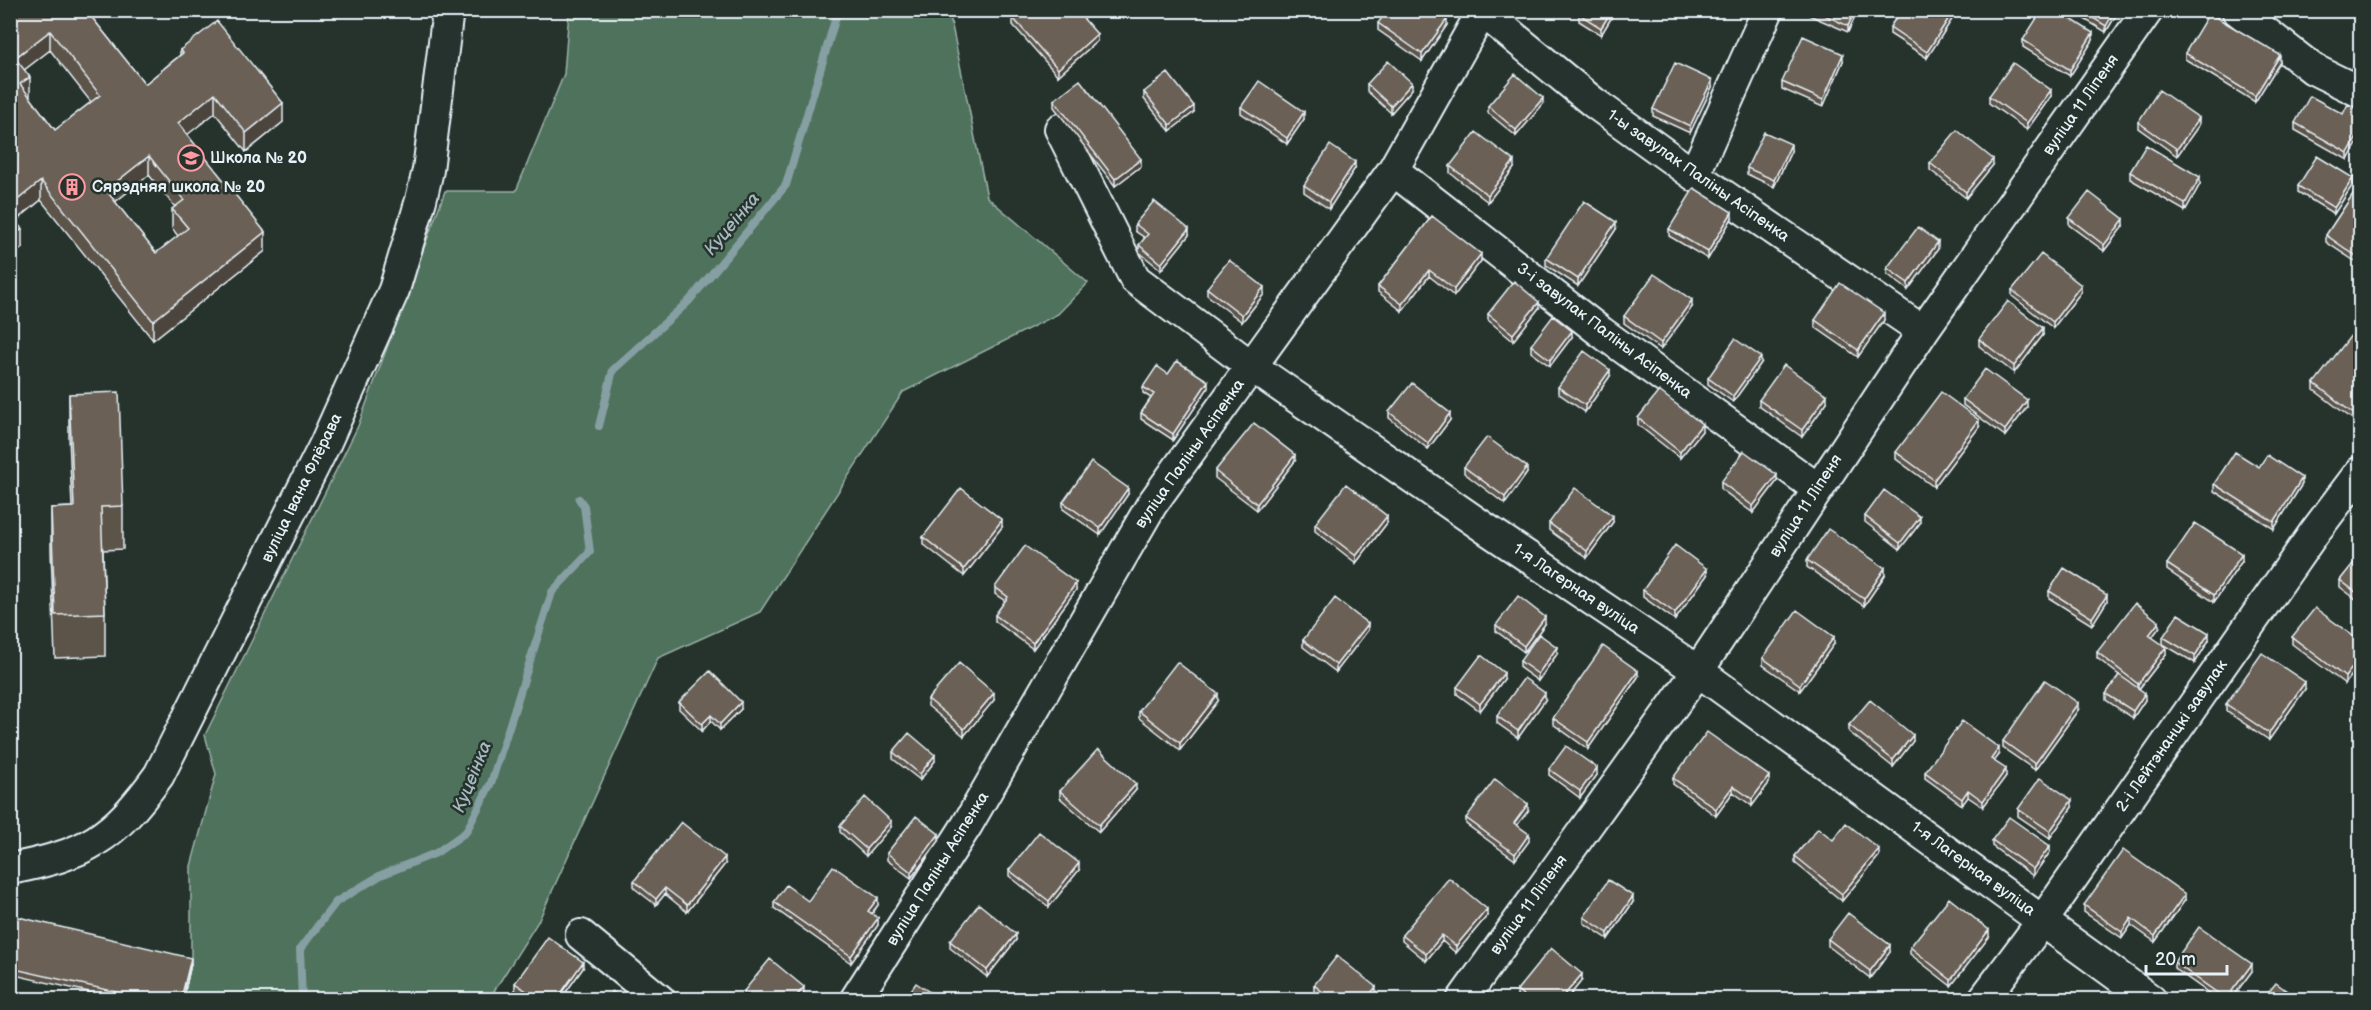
<svg xmlns="http://www.w3.org/2000/svg" width="2371" height="1010" viewBox="0 0 2371 1010" font-family="'Balsamiq Sans',sans-serif">
<rect width="100%" height="100%" fill="#26332d"/>
<filter id="ink" filterUnits="userSpaceOnUse"><feTurbulence type="fractalNoise" baseFrequency=".0167" numOctaves="2"/><feDisplacementMap in="SourceGraphic" scale="12" xChannelSelector="R" yChannelSelector="G"/><feConvolveMatrix kernelMatrix="1 2 1 2 8 2 1 2 1" color-interpolation-filters="sRGB"/></filter>
<g filter="url(#ink)">
<path fill="#4f725d" stroke="#9cb2aa" stroke-width="1.5" d="M569,11H949L987,197L1088,283L1058,314L903,392L760,612L658,658L539,920L489,999L183,1000L191,964V866L216,774L205,735L358,426L445,191H516L564,74Z"/>
<g fill="none" stroke-linecap="round" stroke-linejoin="round">
<path stroke="#869fa3" stroke-width="8" d="M599,426L613,370L689,301L786,185L838,10
M302,1000L300,949L336,902L381,875L436,853L466,832L491,783L552,592L590,552L584,506L579,499"/>
<g stroke="#e8f1f8" stroke-width="34">
<path id="minor" d="M1481,10L1593,102L1694,175L1923,331
M2237,10L2313,69L2360,92
M1060,129L1135,279L1251,366L1485,528L1698,671L2151,1000
M1393,170L1601,332L1818,489
M1694,175L1768,10
M10,869C87,854 113,839 159,775L325,444L394,290L421,200L428,170L448,10
M581,935L660,1000
M855,1000L967,825L1152,504L1393,170L1483,10
M1462,1000L1698,671L1923,331L2148,10
M1983,1000L2043,920L2314,533L2360,472"/>
</g>
<use href="#minor" stroke="#26332d" stroke-width="30"/>
</g>
<path fill="#5c5349" stroke="#e8f1f8" stroke-width="1.5" fill-rule="evenodd" d="M10,10H86L145,84L180,55V50L283,122L246,152L215,113L187,134L265,251L153,340L41,200L16,221L22,248L10,257ZM50,50L91,102L55,130L29,96L24,70ZM149,175L175,207L172,209V228L178,236L156,253L115,202Z
M1616,10L1601,35L1579,21V14Z
M1713,10H1726L1724,15Z
M1802,10H1858L1848,32L1802,12Z
M1901,10H1958L1927,58L1890,34V27Z
M2069,10H2119L2106,32Z
M1013,18L1097,41L1058,76L1013,25Z
M1378,23L1447,25L1422,61L1378,30Z
M2361,25V43L2356,41V35Z
M2023,40H2093L2070,76L2023,47Z
M2185,53L2280,62L2255,102L2185,59Z
M1843,61L1823,107L1782,89V82Z
M1367,84L1412,89L1391,113L1367,91Z
M1712,87L1690,133L1653,116V109Z
M1144,92L1194,112L1170,131L1144,99Z
M1989,96H2051L2027,130L1989,103Z
M1054,100L1141,166L1115,186L1054,107Z
M1543,104L1516,136L1488,113V106Z
M1241,107L1304,119L1287,144L1241,113Z
M2361,111V136L2348,160L2295,130V123Z
M2138,122L2199,125L2177,156L2138,128Z
M1791,151L1774,187L1747,174V168Z
M1930,163L1993,165L1966,198L1930,170Z
M1450,166L1514,168L1488,202L1450,173Z
M1355,168L1329,209L1304,192V185Z
M2130,172L2200,184L2185,211L2130,179Z
M2361,182V263L2359,264L2326,242V235Z
M2353,184L2334,214L2298,192V186Z
M1432,216L1481,261L1454,296L1429,276L1402,311L1378,292V286Z
M1732,218L1708,259L1669,236V229Z
M2069,218L2124,225L2104,251L2069,225Z
M1135,224L1189,235L1161,270L1139,252V245L1145,238L1135,231Z
M1616,229L1578,286L1546,265V258Z
M1938,249L1908,290L1887,274V268Z
M1207,288L1264,294L1242,322L1207,295Z
M2012,290L2081,292L2053,328L2012,296Z
M2361,298V322L2352,315V308Z
M1692,307L1661,349L1624,323V316Z
M1539,308L1513,341L1488,320V314Z
M1815,320H1884L1858,357L1815,327Z
M2043,335L2014,373L1979,346V339Z
M1572,337L1550,366L1531,352V345Z
M2361,340V414L2355,421L2314,390V383Z
M1761,363L1733,402L1708,384V378Z
M1168,374L1208,388L1173,440L1141,419V413L1151,398L1143,393V387Z
M1610,376L1585,412L1558,393V387Z
M69,394L123,506V549L103,550L105,613V656L55,658L51,551V508L72,507L69,437Z
M1963,399L2027,407L2005,436L1963,405Z
M1759,400L1827,402L1802,437L1759,406Z
M1389,412L1450,420L1428,449L1389,418Z
M1638,418L1702,431L1680,458L1638,425Z
M1979,427L1934,487L1896,459V452Z
M1295,461L1257,510L1215,478V471Z
M1464,467L1527,473L1505,504L1464,473Z
M2259,467L2302,484L2274,529L2214,491V484Z
M1777,481L1753,513L1721,489V482Z
M1128,494L1100,535L1063,509V502Z
M1865,516L1920,523L1900,549L1865,522Z
M1613,522L1587,558L1549,530V523Z
M1387,523L1356,563L1315,531V524Z
M1002,527L964,576L923,544V537Z
M2361,554V603L2340,587V580Z
M1807,560L1885,575L1864,606L1807,567Z
M2242,561L2214,602L2167,570V564Z
M1707,575L1675,620L1643,597V590Z
M995,587L1076,590L1033,649L995,621V615L1005,601L995,594Z
M2049,591L2107,601L2092,625L2049,598Z
M1545,624L1524,652L1496,631V625Z
M2159,628L2152,637L2166,654L2139,689L2145,700L2133,718L2106,700V694L2119,675L2097,658V652Z
M1368,630L1336,672L1303,647V640Z
M2163,637L2209,640L2195,663L2163,644Z
M2292,637L2361,642V663L2345,684L2292,644Z
M1834,644L1800,691L1763,665V658Z
M1557,654L1538,681L1520,668V661Z
M10,664L12,705V748H10Z
M1638,677L1588,749L1553,724V718Z
M1504,679L1480,711L1457,694V687Z
M2305,689L2269,740L2226,711V704Z
M928,699L994,700L964,736L928,706Z
M1545,700L1518,738L1497,723V716Z
M1218,701L1180,750L1139,718V711Z
M679,702L741,709L720,730L711,721L702,731L679,709Z
M2078,710L2035,770L2003,748V741Z
M1849,725L1913,741L1893,767L1849,732Z
M893,752L935,761L920,780L893,759Z
M1999,755L1994,761L2006,776L1983,807L1968,797L1962,805L1925,778V772Z
M1549,769L1597,775L1580,798L1549,775Z
M1673,778L1769,783L1752,806L1733,792L1716,816L1673,784Z
M1136,790L1099,832L1060,798V791Z
M2072,807L2050,838L2018,816V809Z
M1528,811L1517,825L1529,841L1515,860L1466,824V818Z
M840,826L891,827L866,856L840,832Z
M1833,840L1879,856L1842,901L1795,863V856Z
M1992,840L2050,852L2033,876L1992,846Z
M939,841L911,878L887,860V853Z
M725,864L687,912L665,894L656,905L634,888V881Z
M1009,870H1079L1049,907L1009,876Z
M2185,900L2155,942L2131,925L2122,938L2084,912V905Z
M808,901L878,905L872,914L878,925L851,963L774,908V902Z
M1633,902L1608,939L1584,923V917Z
M10,915L191,964L183,999H119L10,974Z
M1487,916L1456,953L1442,941L1426,961L1402,941V935Z
M1989,937L1951,986L1910,954V947Z
M1828,939L1890,952L1870,978L1828,946Z
M1016,940L987,977L950,948V941Z
M2174,962L2252,971L2231,999H2217L2174,968Z
M583,968L561,999H529L515,990V983Z
M1582,980L1567,999H1520L1517,997V990Z
M1314,985L1376,993L1371,999H1324L1314,992Z
M744,991L804,994L800,999H747L744,998Z"/>
<path fill="#4b443c" stroke="#e8f1f8" stroke-width="1.5" d="M1612,10H1616L1601,35V28Z
M1855,10H1858L1848,32V26Z
M1954,10H1958L1927,58V52Z
M2115,10H2119L2106,32V26Z
M1447,19V25L1422,61V54Z
M50,31V50L15,77V58Z
M2093,33V40L2070,76V70Z
M1097,34V41L1058,76V69Z
M1843,54V61L1823,107V100Z
M2280,55V62L2255,102V96Z
M30,77V96L20,104V84Z
M1712,80V87L1690,133V126Z
M1412,83V89L1391,113V106Z
M2051,90V96L2027,130V123Z
M215,93V113L178,142V123Z
M1543,98V104L1516,136V130Z
M283,103V122L246,152V133Z
M1194,106V112L1170,131V125Z
M1304,112V119L1287,144V138Z
M2199,118V125L2177,156V149Z
M2361,130V136L2348,160V153Z
M1791,144V151L1774,187V180Z
M149,156V175L106,209V190Z
M1141,159V166L1115,186V179Z
M1993,159V165L1966,198V192Z
M1514,161V168L1488,202V195Z
M1355,162V168L1329,209V202Z
M2200,177V184L2185,211V204Z
M2353,178V184L2334,214V208Z
M41,181V200L10,225V206Z
M1732,212V218L1708,259V252Z
M2124,219V225L2104,251V245Z
M1616,222V229L1578,286V279Z
M22,229V248L10,257V238Z
M1189,229V235L1161,270V264Z
M265,232V251L153,340V321Z
M1938,242V249L1908,290V283Z
M1481,254V261L1454,296V289Z
M1429,270V276L1402,311V304Z
M2081,285V292L2053,328V322Z
M1264,287V294L1242,322V315Z
M1692,300V307L1661,349V343Z
M1539,302V308L1513,341V334Z
M1884,313V320L1858,357V350Z
M2043,328V335L2014,373V366Z
M1572,331V337L1550,366V360Z
M1761,357V363L1733,402V396Z
M1610,370V376L1585,412V405Z
M1208,381V388L1173,440V434Z
M1827,395V402L1802,437V430Z
M2027,400V407L2005,436V430Z
M2361,408V414L2355,421V415Z
M1450,413V420L1428,449V443Z
M1979,420V427L1934,487V480Z
M1702,424V431L1680,458V452Z
M1295,455V461L1257,510V504Z
M1527,467V473L1505,504V497Z
M1777,475V481L1753,513V506Z
M2302,478V484L2274,529V522Z
M1128,488V494L1100,535V528Z
M1387,516V523L1356,563V556Z
M1613,516V522L1587,558V551Z
M1920,517V523L1900,549V543Z
M1002,520V527L964,576V569Z
M2242,554V561L2214,602V595Z
M1885,568V575L1864,606V599Z
M1707,569V575L1675,620V613Z
M1076,583V590L1033,649V643Z
M2107,595V601L2092,625V618Z
M1545,617V624L1524,652V646Z
M2159,622V628L2149,641V635Z
M1368,624V630L1336,672V665Z
M2209,633V640L2195,663V656Z
M1834,637V644L1800,691V685Z
M1557,647V654L1538,681V674Z
M2166,647V654L2138,690V684Z
M2361,656V663L2345,684V677Z
M1638,671V677L1588,749V742Z
M1504,673V679L1480,711V704Z
M2305,682V689L2269,740V733Z
M994,693V700L964,736V729Z
M1545,693V700L1518,738V731Z
M2145,693V700L2133,718V711Z
M1218,694V701L1180,750V743Z
M741,702V709L720,730V724Z
M2078,703V710L2035,770V764Z
M711,715V721L702,731V724Z
M1913,735V741L1893,767V760Z
M1999,748V755L1991,765V759Z
M935,755V761L920,780V774Z
M1597,768V775L1580,798V791Z
M2006,769V776L1983,807V801Z
M1769,776V783L1752,806V799Z
M1136,784V790L1099,832V825Z
M1733,786V792L1716,816V809Z
M1968,790V797L1962,805V799Z
M2072,800V807L2050,838V831Z
M1528,804V811L1514,829V823Z
M891,821V827L866,856V849Z
M939,834V841L911,878V872Z
M1529,834V841L1515,860V854Z
M2050,846V852L2033,876V869Z
M1879,849V856L1842,901V894Z
M725,857V864L687,912V905Z
M1079,863V870L1049,907V901Z
M665,888V894L656,905V899Z
M2185,894V900L2155,942V936Z
M1633,896V902L1608,939V933Z
M878,898V905L868,918V911Z
M1487,909V916L1456,953V946Z
M878,918V925L851,963V956Z
M2131,918V925L2122,938V932Z
M1989,930V937L1951,986V980Z
M1016,934V940L987,977V970Z
M1442,935V941L1426,961V954Z
M1890,945V952L1870,978V971Z
M191,958V964L183,999H181Z
M583,962V968L561,999H557Z
M2252,964V971L2231,999H2226Z
M1582,974V980L1567,999H1561Z
M804,987V994L800,999H794Z
M1376,987V993L1371,999H1366Z"/>
<path fill="#6b6155" stroke="#e8f1f8" stroke-width="1.5" fill-rule="evenodd" d="M10,10H86L145,84L183,53L180,50L217,21L283,103L246,133L215,93L178,123L265,232L153,321L41,181L10,206ZM50,31L100,95L55,130L20,84L30,77L15,58ZM149,156L184,200L172,209L188,228L156,253L106,190Z
M1022,10H1076L1097,34L1058,69L1013,18Z
M1388,10H1435L1447,19L1422,54L1378,23Z
M1581,10H1612L1601,28L1579,14Z
M1814,10H1855L1848,26Z
M1901,10H1954L1927,52L1890,27Z
M2042,10H2057L2093,33L2070,70L2023,40Z
M2080,10H2115L2106,26Z
M2209,13L2280,55L2255,96L2185,53Z
M2361,25V37L2356,35Z
M1803,36L1843,54L1823,100L1782,82Z
M1388,61L1412,83L1391,106L1367,84Z
M1675,63L1712,80L1690,126L1653,109Z
M2013,63L2051,90L2027,123L1989,96Z
M1168,73L1194,106L1170,125L1144,92Z
M1515,74L1543,98L1516,130L1488,106Z
M1080,80L1141,159L1115,179L1054,100Z
M1259,81L1304,112L1287,138L1241,107Z
M2159,90L2199,118L2177,149L2138,122Z
M2310,96L2343,114L2348,104L2361,111V130L2348,153L2295,123Z
M1957,130L1993,159L1966,192L1930,163Z
M1476,132L1514,161L1488,195L1450,166Z
M1764,132L1791,144L1774,180L1747,168Z
M1330,145L1355,162L1329,202L1304,185Z
M2146,145L2200,177L2185,204L2130,172Z
M2317,156L2353,178L2334,208L2298,186Z
M2361,182V256L2359,258L2326,235Z
M1694,188L1732,212L1708,252L1669,229Z
M2089,192L2124,219L2104,245L2069,218Z
M1154,201L1189,229L1161,264L1139,245L1148,234L1135,224Z
M1584,201L1616,222L1578,279L1546,258Z
M10,214L22,229L10,238Z
M1432,216L1481,254L1454,289L1429,270L1402,304L1378,286Z
M1918,227L1938,242L1908,283L1887,268Z
M2041,254L2081,285L2053,322L2012,290Z
M1229,260L1264,287L1242,315L1207,288Z
M1654,274L1692,300L1661,343L1624,316Z
M1514,281L1539,302L1513,334L1488,314Z
M1840,283L1884,313L1858,350L1815,320Z
M2361,298V315L2352,308Z
M2008,301L2043,328L2014,366L1979,339Z
M1553,316L1572,331L1550,360L1531,345Z
M2352,334L2361,340V408L2355,415L2314,383Z
M1735,339L1761,357L1733,396L1708,378Z
M1584,351L1610,370L1585,405L1558,387Z
M1177,361L1208,381L1173,434L1141,413L1154,394L1143,387L1157,366L1168,374Z
M1784,365L1827,395L1802,430L1759,400Z
M1985,369L2027,400L2005,430L1963,399Z
M1412,383L1450,413L1428,443L1389,412Z
M1659,391L1702,424L1680,452L1638,418Z
M119,392L123,506L101,507L105,613L55,615L51,508L74,507L69,394Z
M1941,392L1979,420L1934,480L1896,452Z
M1254,423L1295,455L1257,504L1215,471Z
M1487,437L1527,467L1505,497L1464,467Z
M1744,451L1777,475L1753,506L1721,482Z
M2235,452L2259,467L2267,455L2302,478L2274,522L2214,484Z
M1091,462L1128,488L1100,528L1063,502Z
M1346,484L1387,516L1356,556L1315,524Z
M961,488L1002,520L964,569L923,537Z
M1575,488L1613,516L1587,551L1549,523Z
M1884,490L1920,517L1900,543L1865,516Z
M2195,523L2242,554L2214,595L2167,564Z
M1828,529L1885,568L1864,599L1807,560Z
M1675,545L1707,569L1675,613L1643,590Z
M1025,546L1076,583L1033,643L995,615L1008,597L995,587Z
M2361,554V596L2340,580Z
M2064,568L2107,595L2092,618L2049,591Z
M1518,596L1545,617L1524,646L1496,625Z
M1335,598L1368,624L1336,665L1303,640Z
M2135,603L2159,622L2149,635L2166,647L2138,684L2097,652Z
M2315,608L2361,642V656L2345,677L2292,637Z
M1797,610L1834,637L1800,685L1763,658Z
M2178,614L2209,633L2195,656L2163,637Z
M1539,634L1557,647L1538,674L1520,661Z
M1603,646L1638,671L1588,742L1553,718Z
M2262,653L2305,682L2269,733L2226,704Z
M1481,655L1504,673L1480,704L1457,687Z
M1177,662L1218,694L1180,743L1139,711Z
M959,663L994,693L964,729L928,699Z
M10,664L12,705H10Z
M710,671L741,702L720,724L711,715L702,724L679,702Z
M2119,675L2145,693L2133,711L2106,694Z
M1524,678L1545,693L1518,731L1497,716Z
M2045,680L2078,703L2035,764L2003,741Z
M1870,700L1913,735L1893,760L1849,725Z
M1962,721L1999,748L1991,759L2006,769L1983,801L1968,790L1962,799L1925,772Z
M1707,732L1769,776L1752,799L1733,786L1716,809L1673,778Z
M909,733L935,755L920,774L893,752Z
M1566,746L1597,768L1580,791L1549,769Z
M1098,749L1136,784L1099,825L1060,791Z
M2040,778L2072,800L2050,831L2018,809Z
M1495,779L1528,804L1514,823L1529,834L1515,854L1466,818Z
M865,797L891,821L866,849L840,826Z
M916,816L939,834L911,872L887,853Z
M2009,817L2050,846L2033,869L1992,840Z
M681,822L725,857L687,905L665,888L656,899L634,881Z
M1846,823L1879,849L1842,894L1795,856L1818,828L1833,840Z
M1039,832L1079,863L1049,901L1009,870Z
M2123,850L2185,894L2155,936L2131,918L2122,932L2084,905Z
M833,866L878,898L868,911L878,918L851,956L774,902L786,885L808,901Z
M1449,878L1487,909L1456,946L1442,935L1426,954L1402,935Z
M1608,880L1633,896L1608,933L1584,917Z
M1949,898L1989,930L1951,980L1910,947Z
M979,904L1016,934L987,970L950,941Z
M1848,913L1890,945L1870,971L1828,939Z
M10,915L191,958L181,999H147L10,968Z
M2199,927L2252,964L2226,999L2174,962Z
M548,937L583,962L557,999H538L515,983Z
M1551,948L1582,974L1561,999H1528L1517,990Z
M1337,956L1376,987L1366,999H1332L1314,985Z
M770,959L804,987L794,999H755L744,991Z
M916,983L940,999H905Z
M2276,983L2298,999H2263Z
M612,991L622,999H605Z
M638,994L645,999H633Z"/>
</g>
<defs>
<g id="school-ring" transform="scale(1.35)"><circle r="9.5" fill="#26332d" stroke="#ff9aa2" stroke-width="1.5"/><path d="M0-5L7-2L0 1L-7-2ZM-4 1L0 2.5L4 1V4Q0 6-4 4Z" fill="#ff9aa2"/></g>
<g id="building-ring" transform="scale(1.35)"><circle r="9.5" fill="#26332d" stroke="#ff9aa2" stroke-width="1.5"/><path d="M-4-6H4V6H1V3H-1V6H-4ZM-2.5-4.3h1.7v1.8h-1.7ZM.8-4.3h1.7v1.8H.8ZM-2.5-1h1.7V.8h-1.7ZM.8-1h1.7V.8H.8Z" fill="#ff9aa2"/></g>
</defs>
<g fill-rule="evenodd">
<use href="#school-ring" x="191" y="158"/>
<use href="#building-ring" x="72" y="187"/>
</g>
<g text-anchor="middle" dominant-baseline="central" stroke-width="5" stroke-linejoin="round" paint-order="stroke">
<g font-size="16" fill="#e8f1f8" stroke="#26332d">
<text transform="translate(2081 105) rotate(-55)">вуліца 11 Ліпеня</text>
<text transform="translate(1698 176) rotate(35)">1-ы завулак Паліны Асіпенка</text>
<text transform="translate(1604 331) rotate(37)">3-і завулак Паліны Асіпенка</text>
<text transform="translate(1190 454) rotate(-55)">вуліца Паліны Асіпенка</text>
<text transform="translate(302 488) rotate(-64)">вуліца Івана Флёрава</text>
<text transform="translate(1806 506) rotate(-57)">вуліца 11 Ліпеня</text>
<text transform="translate(1576 589) rotate(34)">1-я Лагерная вуліца</text>
<text transform="translate(2172 736) rotate(-55)">2-і Лейтэнанцкі завулак</text>
<text transform="translate(938 869) rotate(-58)">вуліца Паліны Асіпенка</text>
<text transform="translate(1973 869) rotate(36)">1-я Лагерная вуліца</text>
<text transform="translate(1529 905) rotate(-54)">вуліца 11 Ліпеня</text>
</g>
<g font-size="16" font-weight="bold" fill="#e8f1f8" stroke="#26332d" text-anchor="start">
<text x="210" y="158">Школа № 20</text>
<text x="92" y="187">Сярэдняя школа № 20</text>
</g>
<g font-size="18" font-style="italic" fill="#a7bac0" stroke="#26332d">
<text transform="translate(732 224) rotate(-50)">Куцеінка</text>
<text transform="translate(472 777) rotate(-68)">Куцеінка</text>
</g>
</g>
<rect width="2371" height="1010" fill="none" stroke="#26332d" stroke-width="36"/>
<rect x="18" y="18" width="2335" height="974" fill="none" stroke="#e8f1f8" stroke-width="2" filter="url(#ink)"/>
<path d="M2146 965v9h81v-9" fill="none" stroke="#e8f1f8" stroke-width="3"/>
<text x="2155" y="965" font-size="18" fill="#e8f1f8" stroke="#26332d" stroke-width="4.5" paint-order="stroke">20 m</text>
</svg>
